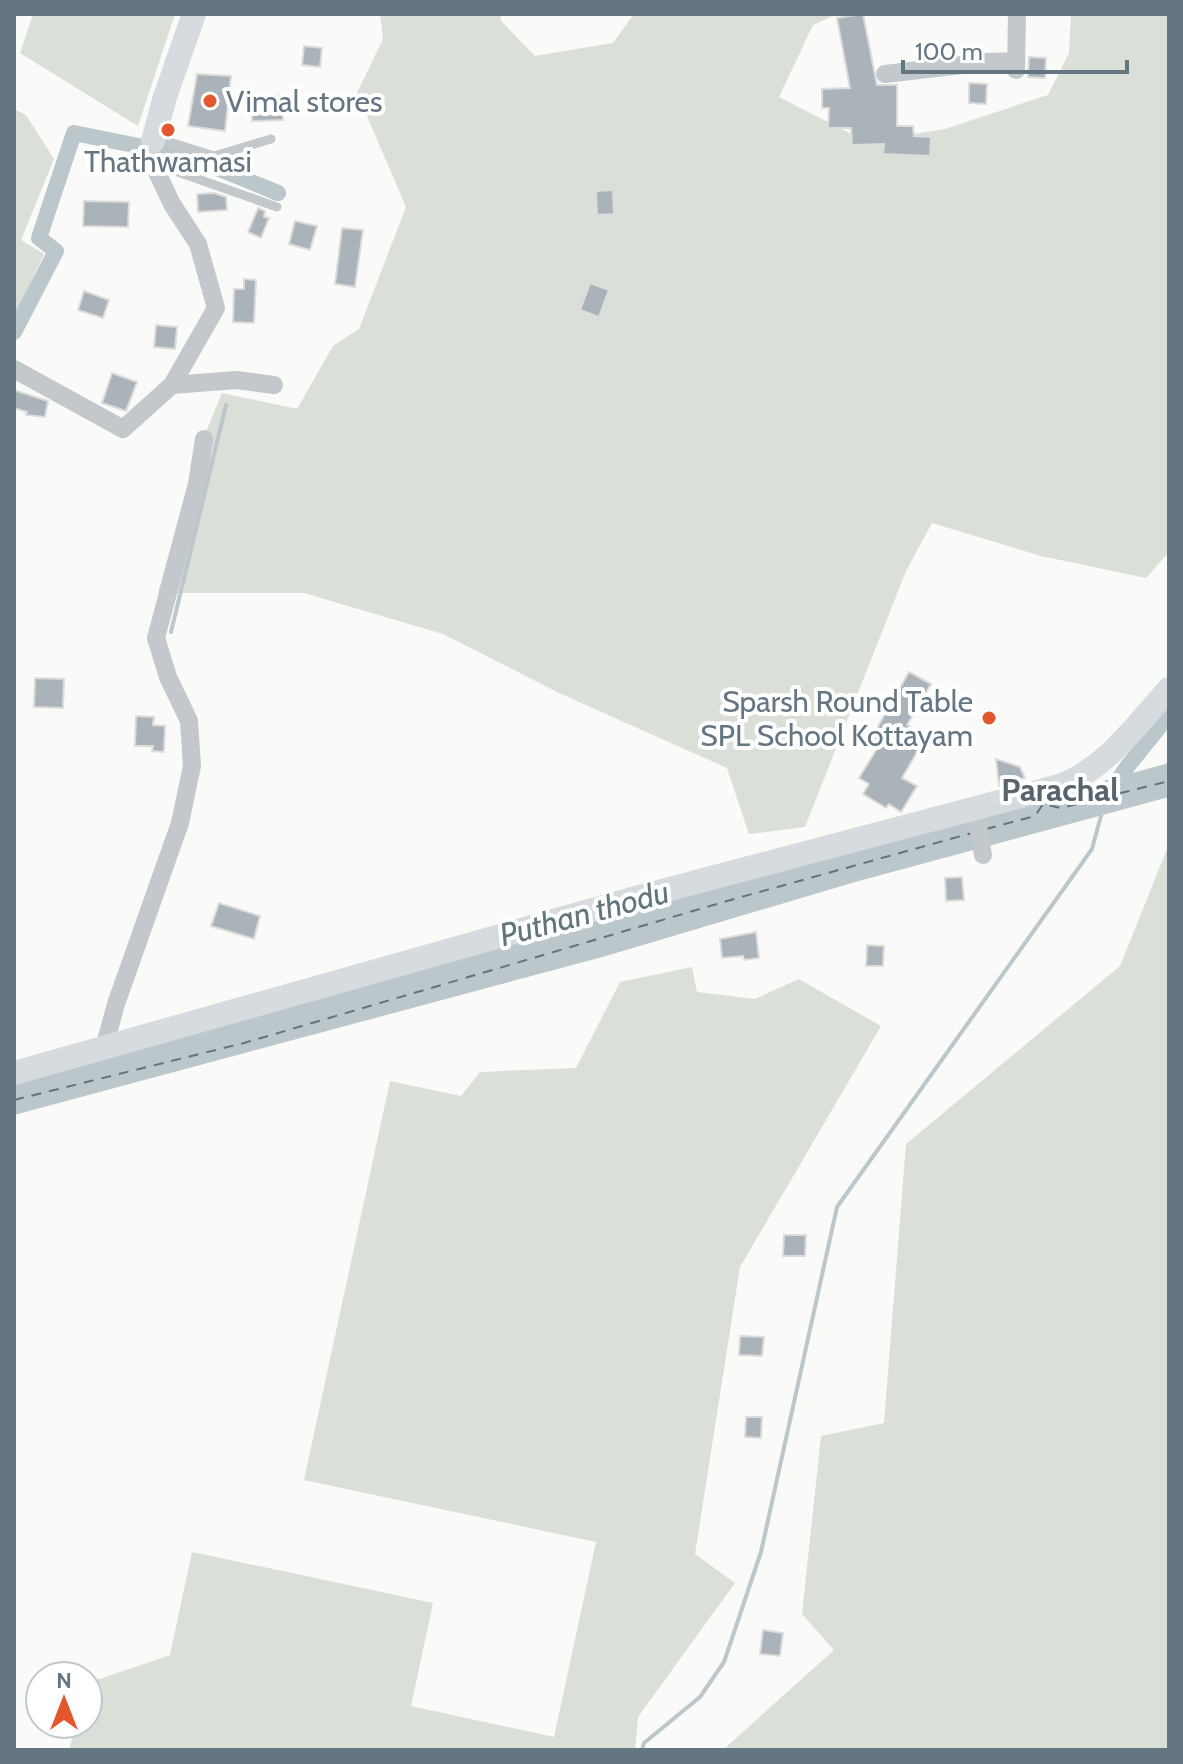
<svg xmlns="http://www.w3.org/2000/svg" width="1183" height="1764" viewBox="0 0 1183 1764" font-family="Cabin,sans-serif">
<rect width="100%" height="100%" fill="#fafaf8"/>
<path fill="#dadfd7" d="M33,14H175L138,126L20,53Z
M380,14H500L501,21L535,56L613,43L634,14H837L813,25L779,97L867,142L945,129L1048,95L1069,53L1071,14H1169V552L1146,578L1041,556L932,523L906,571L805,827L749,834L727,768L559,693L443,634L304,593H158L196,456L222,393L297,409L333,346L359,329L406,207L357,93L383,39Z
M14,109L26,115L54,159L21,240L44,254L15,315Z
M1169,844V1750H723L834,1650L802,1614L821,1436L884,1423L906,1144L1120,966Z
M692,967L697,992L755,999L799,979L881,1026L740,1267L695,1554L735,1583L638,1717L635,1750H69L76,1724H88V1683L170,1655L192,1552L433,1603L411,1706L554,1737L596,1542L304,1480L390,1081L461,1096L480,1072L576,1068L620,982Z"/>
<path fill="#bbc7cb" d="M1169,763V797L855,882L606,956L14,1115V1078Z"/>
<g fill="none" stroke-linecap="round" stroke-linejoin="round">
<path stroke="#bbc7cb" stroke-width="4" d="M171,632L226,405
M642,1750L644,1743L700,1697L724,1662L761,1552L837,1207L1092,849L1102,812"/>
<path stroke="#bbc7cb" stroke-width="16" d="M14,332L56,251L39,238L74,133L188,156L278,193
M1110,792L1127,767L1169,715"/>
<path stroke="#60757c" stroke-width="2" stroke-dasharray="10 8" stroke-linecap="butt" d="M986,829L1035,816L1043,804L1061,808L1169,781
M14,1100L244,1043L727,901L972,833"/>
</g>
<path fill="#aab3b9" stroke="#dcdcda" stroke-width="2" d="M863,14L877,85H897V126H913L914,136L931,137L930,156L883,154L884,144L852,145L851,128H828L829,108H822V89L850,88L837,18Z
M304,46L322,48L320,67L302,65Z
M1029,57L1046,58L1045,78L1028,77Z
M197,74L231,76L225,131L188,126Z
M969,83L987,84L986,104L969,103Z
M252,95H283V120L252,121Z
M613,190L614,214L597,215L596,191Z
M214,193L226,197L227,210L198,212L197,194Z
M84,201L129,202L128,227L83,226Z
M258,208L265,211L264,217L269,218L261,238L248,232Z
M295,221L317,226L310,250L289,244Z
M342,228L363,230L355,287L335,284Z
M244,279L256,280L254,323L233,322L234,289H244Z
M590,283L609,290L599,317L580,310Z
M84,291L109,300L103,318L78,310Z
M156,325L177,327L175,349L154,347Z
M112,373L137,382L126,411L102,403Z
M14,390L48,401L45,417L26,415L27,412L14,408Z
M909,672L931,684L907,725L915,730L908,740L920,747L902,778L917,786L901,812L889,804L886,808L863,794L869,784L859,778L878,747L869,742Z
M35,678L64,679L63,708L34,707Z
M136,716L154,717L153,725L165,726L164,752L152,751L153,746H135Z
M996,759L1020,767L1025,778L999,786Z
M962,877L964,900L946,901L945,878Z
M219,903L260,916L254,939L211,926Z
M756,932L759,958L744,960L743,956L722,958L720,939Z
M867,945L884,946L883,966H866Z
M784,1235H806L805,1256H783Z
M740,1336L764,1337L762,1356L739,1355Z
M746,1417H762L761,1438L745,1437Z
M763,1630L783,1633L780,1656L760,1654Z"/>
<g fill="none" stroke-linecap="round" stroke-linejoin="round">
<path stroke="#c3c8cc" stroke-width="9" d="M154,137L214,156L271,139
M155,164L277,207"/>
<path stroke="#c3c8cc" stroke-width="18" d="M1016,70L1017,14
M885,74L987,62L1016,61
M14,369L123,429L172,385L216,308L198,244L172,204L152,162L153,141
M172,385L237,380L274,385
M975,808L983,855
M104,1048L116,1004L180,823L192,766L189,721L168,677L156,638L197,484L204,439"/>
<path stroke="#d6dbdf" stroke-width="24" d="M153,141L165,97L194,14
M14,1073L628,900L1059,786C1105,770 1137,724 1169,689"/>
</g>
<g fill="#e4572e" stroke="#fff" stroke-width="3">
<circle cx="210" cy="101" r="8"/>
<circle cx="168" cy="130" r="8"/>
<circle cx="989" cy="718" r="8"/>
</g>
<g text-anchor="middle" dominant-baseline="central" stroke-width="8" stroke-linejoin="round" paint-order="stroke">
<g font-size="30" fill="#657683" stroke="#fff" text-anchor="start">
<text x="226" y="101">Vimal stores</text>
<text x="168" y="161" text-anchor="middle">Thathwamasi</text>
<text x="973" y="701" text-anchor="end">Sparsh Round Table<tspan x="973" dy="34">SPL School Kottayam</tspan></text>
</g>
<g font-size="32" font-weight="bold" fill="#57646e" stroke="#fff">
<text x="1060" y="789">Parachal</text>
</g>
<g font-size="32" font-style="italic" fill="#60757c" stroke="#fff">
<text transform="translate(584 913) rotate(-15)">Puthan thodu</text>
</g>
</g>
<rect width="1183" height="1764" fill="none" stroke="#657683" stroke-width="32"/>
<g transform="translate(64 1700)"><circle r="38" fill="#ffffff" stroke="#c1c8cd" stroke-width="2"/>
<path d="M0-6L14 30L0 20L-14 30Z" fill="#e4572e"/>
<text y="-12" font-size="22" font-weight="bold" text-anchor="middle" fill="#657683">N</text>
</g>
<path d="M903 60v12h224v-12" fill="none" stroke="#657683" stroke-width="4"/>
<text x="915" y="60" font-size="24" fill="#657683" stroke="#ffffff" stroke-width="6" paint-order="stroke">100 m</text>
</svg>
